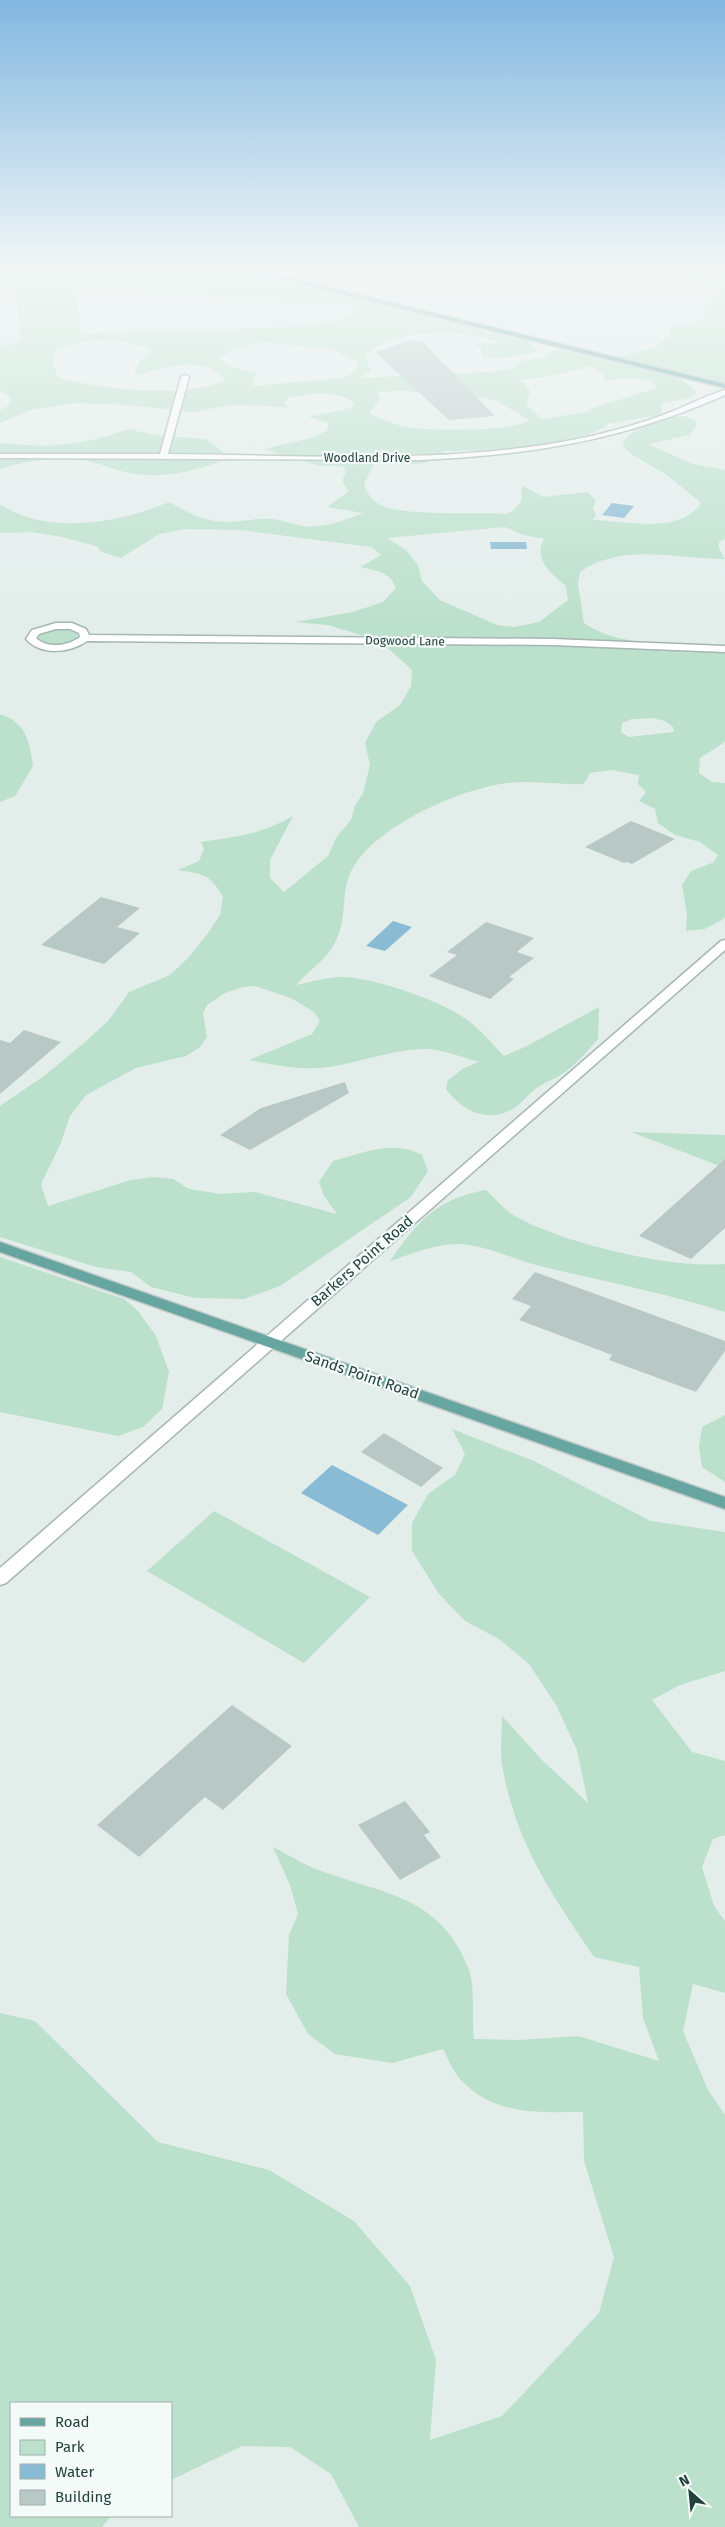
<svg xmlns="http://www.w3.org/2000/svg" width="725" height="2527" viewBox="0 0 725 2527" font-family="'Fira Sans',sans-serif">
<rect width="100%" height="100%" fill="#e3eeeb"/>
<path fill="#bbe0cc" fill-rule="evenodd" d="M0,270H238L436,317L488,333L525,340L537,349L536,352L509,357L483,358L481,348L472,343H498C472,329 408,330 381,344C375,347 370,352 365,356L371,371L359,378L489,372L511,369L522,361L544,358L554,350C567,350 580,355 593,356C614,358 668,353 671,327L691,324L704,317L706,305L715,292C707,280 661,274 646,270H708L719,279L720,270H725V386L645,367L682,380L695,389L696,394L686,399L662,403V413L658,415L608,424C589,445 474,452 444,451C418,473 409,463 381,449L364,484C367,492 370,498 377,503C401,518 476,511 507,514L515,509L522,499L521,491L524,486L543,497L588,492L596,501L593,508L596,515L593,520C625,521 681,535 701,503L667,475L631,454L624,447L623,441C638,425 676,407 696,421L697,425L690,435L648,444L693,464L725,470V539L719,542V548L725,559C677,559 622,542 580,572L578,584L584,623C626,652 678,638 725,647V742L700,758L699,773L712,782L725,783V918L705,929L686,931L687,914L682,885L691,871L714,862L718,855L700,842L675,835L658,823L655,809L639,801L646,792L638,784L639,775L611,770L589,773L588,778L583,784C558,785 532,780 507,783C459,789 370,828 350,874C343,889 345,906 342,922C335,956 316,963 296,985C310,982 324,978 338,977C369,975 447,1002 471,1023C483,1032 493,1045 504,1056L527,1046L599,1007L598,1039C587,1051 576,1065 562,1074C555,1079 546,1082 538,1087C529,1093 523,1102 516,1107C490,1125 462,1111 446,1089L448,1080L464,1068L479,1062C460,1057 444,1049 423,1049C392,1050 361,1062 329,1067C303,1071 274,1065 249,1060L312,1034L320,1021L314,1012L291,998L255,986L243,987L225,993L207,1005L203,1013L207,1037L199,1048L186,1056L136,1068L86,1095L70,1116L60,1145L41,1184L48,1206L131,1180L153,1177L173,1179L189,1189L221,1194L255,1192L337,1214L324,1196L319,1182L333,1161C362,1153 395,1139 422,1155L428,1171L411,1197L280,1286L244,1299L195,1298L151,1287L131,1272L96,1267L0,1237V1106L44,1076L84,1043L109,1020L129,992L170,975L190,956L208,933L220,915L223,897C210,874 203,874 178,870L199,861L204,849L201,842C237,837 261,834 293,816L270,860V878L284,892L328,856L336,838L351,820L355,806L363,793L370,765L365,743L376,722L400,705L411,686L412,670L380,641L328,625L295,622L353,612L383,602L396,588C390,571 376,571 360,567L381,555L371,547L241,530L185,529L159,534L121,558L102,552L96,546L62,537L31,532L0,533V504C46,536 120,523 169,502C187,513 209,523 231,522C244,521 256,518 269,519C281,519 292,524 303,526C324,529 344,520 363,513L327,507L349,491C342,484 341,481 346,472L343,466H320L263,449L311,438L327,431L329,423L308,417L351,408L354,404C340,389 306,394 288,398L284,403L289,407L231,405L193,412L127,405L75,403L30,410L0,423V410L8,406L11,398L0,391V347L21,341L17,302L0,285ZM104,287L153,293L319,302L358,307L352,314L332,322L290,327L81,334L76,293ZM111,339L151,348L150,354L141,360L134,371L138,375C164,366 204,355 225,379C195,400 93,389 58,377L52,363L57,349L81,342ZM263,342L330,349L357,362L358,366L351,374L341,378L253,386L256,374L227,365L218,358L233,350ZM592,366L605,375L604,381C618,379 649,373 657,388L592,408L587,412L542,419L526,404L530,391L520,380L556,375ZM401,391L480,397L497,401L529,420C514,432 426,431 406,427C393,424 381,418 369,414L381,397L377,392ZM505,527L523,535L544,539C533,559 551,574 566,586L568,600L539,622L514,627L497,625L440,600L422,581L418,565L406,550L387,538ZM652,718L665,721L673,727L674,732L629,737L621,732L622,723L632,719Z
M129,429L153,435L206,439L223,452V460C195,472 159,479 129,473C115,470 102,464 88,461C60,456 27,460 0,469V443C52,448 79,446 129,429Z
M64,628L78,633L77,639C66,645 47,648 38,638L41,633L51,629Z
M0,714C27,723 29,741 33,766L15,796L0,802Z
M631,1132L725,1135V1168Z
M486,1190C495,1198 504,1210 515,1216C562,1243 671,1269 725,1264V1312C665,1293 602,1281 540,1266C513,1259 488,1246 460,1244C436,1243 412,1254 390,1261C418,1221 436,1199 486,1190Z
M0,1257L124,1299L138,1311L156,1336L169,1372L162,1409L143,1427L118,1436L0,1412Z
M725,1415V1482L702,1467L699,1447L702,1427Z
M452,1429L534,1461L651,1521L725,1532V1671L680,1685L652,1700L692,1752L725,1761V1835L713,1839L702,1867L714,1906L725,1921V1993L693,1984L683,2031L708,2090L725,2115V2527H359L331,2474L290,2447L242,2446L171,2480V2403H11V2516H111L102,2527H0V2013L35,2021L158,2142L269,2170L354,2221L410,2286L436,2360L430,2440L502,2416L599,2313L614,2257L584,2161L583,2112C540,2112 496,2116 463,2082C454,2074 449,2060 443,2049L392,2063L335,2054L308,2034L286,1994L289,1935L298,1914L290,1885L273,1847C289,1855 304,1865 321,1871C385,1894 442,1897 469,1970C475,1985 472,2021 474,2039L519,2040L578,2036L659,2061L643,2018L639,1967L594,1957C551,1893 516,1844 502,1765C500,1750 502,1731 502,1716L542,1760L588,1803L577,1750L556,1705L529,1664L499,1639L465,1621L439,1594L412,1551V1523L428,1494L455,1475L465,1454Z
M214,1511L370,1597L304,1663L147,1571Z"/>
<path fill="#89bbd5" d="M612,503L634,506L624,518L602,515Z
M490,542H526L527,549H491Z
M393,921L412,927L385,951L366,946Z
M332,1465L408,1505L378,1535L301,1493Z"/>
<path fill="#b8c9c5" d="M412,340L424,343L495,416L449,420L375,352Z
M631,821L675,839L632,864L627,862L624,863L585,847Z
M101,897L140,908L117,927L140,933L104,964L41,945Z
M486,922L534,938L517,952L534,958L509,977L514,979L490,999L429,976L457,955L447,952Z
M24,1030L61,1042L0,1094V1040L10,1043Z
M345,1082L349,1093L250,1150L220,1135L261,1108Z
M725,1159V1228L691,1259L639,1236Z
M535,1272L725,1341V1351L696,1392L609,1360L612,1355L519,1320L531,1306L512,1299Z
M384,1433L443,1468L421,1487L361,1452Z
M232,1705L292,1746L223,1810L205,1797L139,1857L97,1825Z
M405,1801L430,1832L424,1835L441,1857L400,1880L358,1825Z"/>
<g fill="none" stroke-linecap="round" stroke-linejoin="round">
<g stroke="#a5b6b3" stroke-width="3">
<path id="minor" d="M185,375L189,377L168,454C308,455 455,466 592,436C621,429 649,421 676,410C692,403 708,395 725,390V395C620,441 532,455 419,460L0,458V454H160L181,377Z
M56,623H72L86,629L89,635L553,639L725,646V652L553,645L87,641C70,653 41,656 26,639L32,630ZM56,629H70L79,633L80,637C68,646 48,649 36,638L39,634Z
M725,940V950L6,1583L0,1585V1568L721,941Z"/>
</g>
<g stroke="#c1cac9" stroke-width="3">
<path id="major" d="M245,270H258L725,384V388Z
M0,1242L725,1497V1509L0,1252Z"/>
</g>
<use href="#minor" fill="#fff" fill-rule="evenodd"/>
<use href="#major" fill="#66a5a0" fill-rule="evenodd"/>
</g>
<linearGradient id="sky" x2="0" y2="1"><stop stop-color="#82b7e0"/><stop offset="0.43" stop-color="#f2f7f6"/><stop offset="1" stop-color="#f2f7f6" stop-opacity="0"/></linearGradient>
<rect width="725" height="624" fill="url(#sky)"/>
<g text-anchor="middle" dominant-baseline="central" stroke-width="4.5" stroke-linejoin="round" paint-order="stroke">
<g font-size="12" fill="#22403d" stroke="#f4faf8">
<text x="367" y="458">Woodland Drive</text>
<text transform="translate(405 641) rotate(1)">Dogwood Lane</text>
</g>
<g font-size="15" fill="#22403d" stroke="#f4faf8">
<text transform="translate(362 1261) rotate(-41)">Barkers Point Road</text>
<text transform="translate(362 1375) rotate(19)">Sands Point Road</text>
</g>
</g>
<rect x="10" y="2402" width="162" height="115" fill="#f4faf8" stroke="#a0b0ad"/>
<rect x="20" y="2418" width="25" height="8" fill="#66a5a0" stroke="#a0b0ad"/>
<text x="55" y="2427" font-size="15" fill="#22403d">Road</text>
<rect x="20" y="2440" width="25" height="15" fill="#bbe0cc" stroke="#a0b0ad"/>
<text x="55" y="2452" font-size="15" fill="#22403d">Park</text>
<rect x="20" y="2464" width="25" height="15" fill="#89bbd5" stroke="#a0b0ad"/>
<text x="55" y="2477" font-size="15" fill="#22403d">Water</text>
<rect x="20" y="2490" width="25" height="15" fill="#b8c9c5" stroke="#a0b0ad"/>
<text x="55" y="2502" font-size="15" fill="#22403d">Building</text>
<g transform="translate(690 2492) rotate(333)" stroke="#f4faf8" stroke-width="4" paint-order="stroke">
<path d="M0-4L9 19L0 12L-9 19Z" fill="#22403d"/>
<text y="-8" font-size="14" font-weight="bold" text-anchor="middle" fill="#22403d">N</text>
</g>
</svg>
